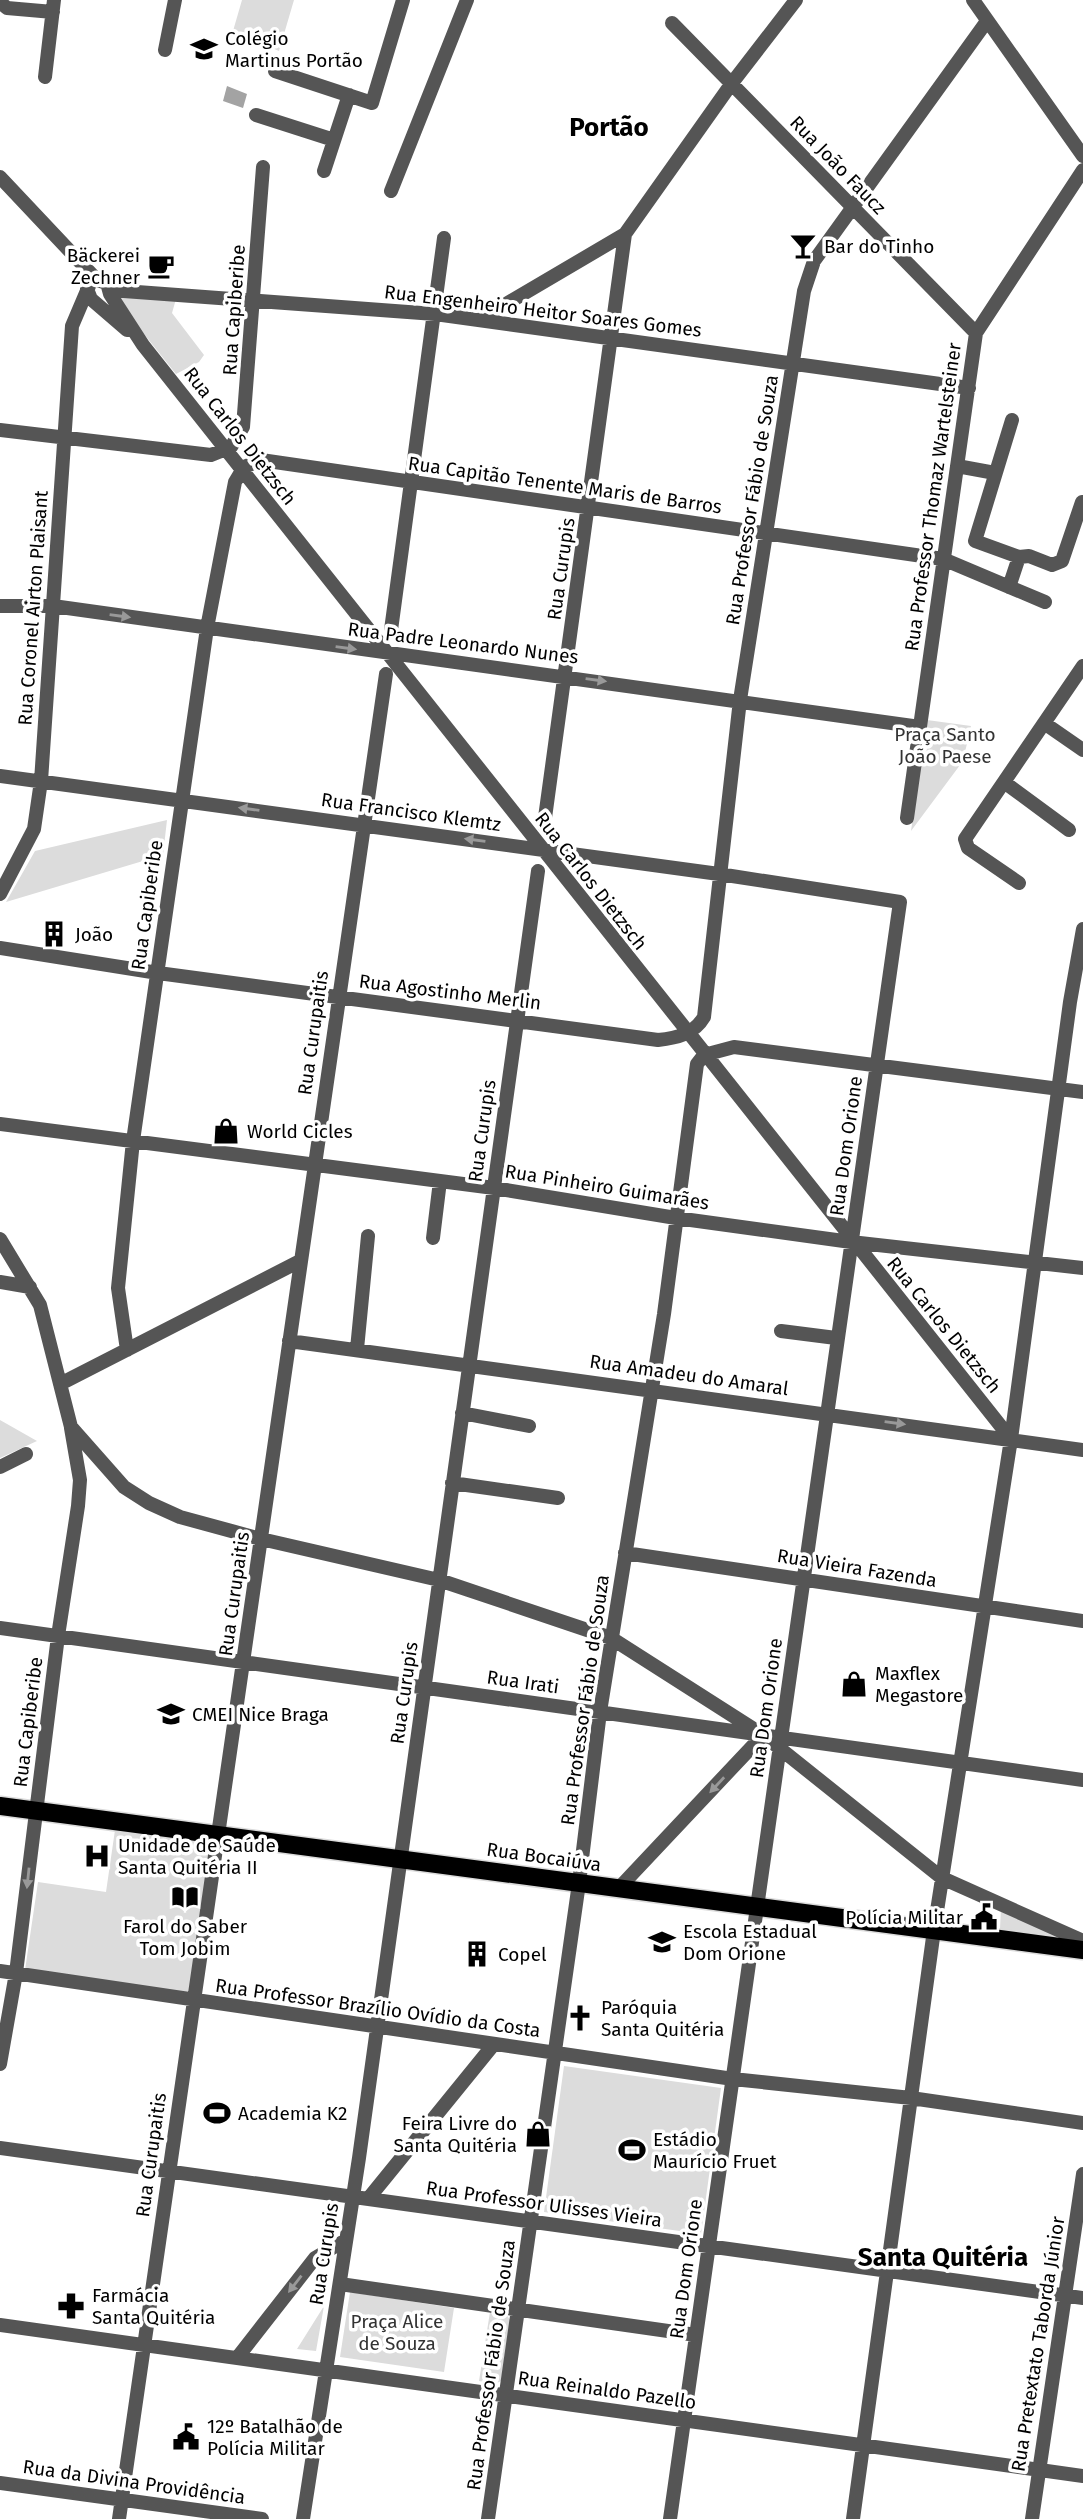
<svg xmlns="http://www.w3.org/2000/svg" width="1083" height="2519" viewBox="0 0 1083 2519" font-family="'Fira Sans',sans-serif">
<rect width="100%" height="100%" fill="#fff"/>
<path fill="#dcdcdc" d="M242,0H294L279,51L233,31Z
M112,294L176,299L172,313L204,355L199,362L176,374Z
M927,720L971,726L963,761L911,831Z
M167,820L163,855L6,902L35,851Z
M0,1420L37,1441L0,1458Z
M115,1830L211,1843L190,1994L25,1970L38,1882L106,1892Z
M1001,1907L1065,1938L1000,1929Z
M564,2066L721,2088L701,2234L544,2212Z
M350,2292L454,2308L444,2372L340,2357Z
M324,2306L316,2351L297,2349Z
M490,2312L506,2314L510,2320L501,2381L495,2384L479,2381Z"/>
<path fill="#a3a3a3" d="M227,86L247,94L243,108L223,101Z"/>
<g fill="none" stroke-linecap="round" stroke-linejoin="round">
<g stroke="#dbdbdb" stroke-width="21">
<path id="major" d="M0,1806L1083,1950"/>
</g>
<path stroke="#555" stroke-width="14" d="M973,0L1083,156
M0,2L7,8L53,12
M672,23L976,333
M165,50L175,0
M275,71L372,103L403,0
M45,77L54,0
M256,115L334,140
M324,171L349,95
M0,177L97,280L107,283L110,294L143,345L1011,1439
M391,191L467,0
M87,289L91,299L127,330
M110,290L435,314L969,388
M479,320L625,234L732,83L796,0
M1012,420L975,541L1019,557
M0,430L211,455L231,447L243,427L263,167
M957,466L995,473
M1009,587L1019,557L1029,556L1052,565L1062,561L1082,502
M0,606H53L920,727
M391,630L444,238
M1044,723L1083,750
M0,776L719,874L900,902L670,2519
M1004,782L1069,830
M907,818L976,333L1083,170
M544,825L625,234
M1019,883L968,848L965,839L1083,666
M0,894L34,829L41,781L72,326L89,286
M0,948L158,973L658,1040C677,1038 694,1034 704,1017L740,700L804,291L814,261L987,21
M0,1124L494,1188L676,1218L851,1242L1083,1268
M433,1238L440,1181
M0,1239L40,1305L71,1427L124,1487L149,1503L180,1517L261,1539L439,1580L611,1638L763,1735L942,1878L1083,1941
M0,1282L30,1287
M781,1331L836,1338
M289,1341L1083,1450
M357,1349L368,1236
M127,1350L118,1288L133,1141L207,628L235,482L244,467L261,460L943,559L1045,602
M60,1384L300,1261
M462,1413L529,1426
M0,1467L26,1454
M452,1483L558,1498
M625,1553L1083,1621
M0,1628L1083,1780
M619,1888L763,1735
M0,1971L733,2079L911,2098L1083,2123
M0,2064L16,1973L58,1636L78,1506L80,1480L71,1428
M0,2148L1083,2298
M368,2199L494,2044
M340,2284L696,2335
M0,2325L1083,2476
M237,2358L315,2258L346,2240
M0,2483L262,2519
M119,2519L386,674
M303,2519L359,2158L538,871
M488,2519L579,1883L600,1712L664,1314L697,1064L704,1055L734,1047L1083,1092
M853,2519L934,1930L1011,1439L1070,1002L1083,929
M1032,2519L1083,2174"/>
<use href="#major" stroke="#000" stroke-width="18"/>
</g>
<defs><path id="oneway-solid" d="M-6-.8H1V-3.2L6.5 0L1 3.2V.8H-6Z" transform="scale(1.75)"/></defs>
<g fill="#999">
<use href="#oneway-solid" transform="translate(120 616) rotate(8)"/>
<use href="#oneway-solid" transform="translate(346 648) rotate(8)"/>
<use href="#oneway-solid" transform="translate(596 680) rotate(8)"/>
<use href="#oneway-solid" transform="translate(249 809) rotate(-172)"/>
<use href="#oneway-solid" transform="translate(475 840) rotate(-172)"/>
<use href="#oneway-solid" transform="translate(895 1423) rotate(8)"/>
<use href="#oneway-solid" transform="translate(717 1785) rotate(133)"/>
<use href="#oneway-solid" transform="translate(28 1878) rotate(96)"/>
<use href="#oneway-solid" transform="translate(295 2284) rotate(128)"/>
</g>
<defs>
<g id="school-bare" transform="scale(2.1)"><path d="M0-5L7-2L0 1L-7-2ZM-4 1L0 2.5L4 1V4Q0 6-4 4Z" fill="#000" stroke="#fff" stroke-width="2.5" paint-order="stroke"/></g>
<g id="bar-bare" transform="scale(2.1)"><path d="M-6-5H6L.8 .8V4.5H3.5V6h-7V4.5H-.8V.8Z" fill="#000" stroke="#fff" stroke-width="2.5" paint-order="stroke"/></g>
<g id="cafe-bare" transform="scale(2.1)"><path d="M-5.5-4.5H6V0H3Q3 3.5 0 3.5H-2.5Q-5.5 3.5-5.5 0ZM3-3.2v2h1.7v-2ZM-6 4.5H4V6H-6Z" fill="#000" stroke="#fff" stroke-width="2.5" paint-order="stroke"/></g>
<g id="building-bare" transform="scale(2.1)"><path d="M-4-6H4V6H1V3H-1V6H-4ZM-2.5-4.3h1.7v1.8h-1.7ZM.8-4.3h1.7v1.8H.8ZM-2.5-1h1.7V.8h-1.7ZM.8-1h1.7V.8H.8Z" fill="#000" stroke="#fff" stroke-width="2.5" paint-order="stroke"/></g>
<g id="shop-bare" transform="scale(2.1)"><path d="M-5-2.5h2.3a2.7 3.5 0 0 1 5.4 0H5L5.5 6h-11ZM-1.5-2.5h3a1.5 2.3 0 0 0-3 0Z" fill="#000" stroke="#fff" stroke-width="2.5" paint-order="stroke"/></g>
<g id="hospital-bare" transform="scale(2.1)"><path d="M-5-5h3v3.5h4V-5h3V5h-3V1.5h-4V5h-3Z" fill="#000" stroke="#fff" stroke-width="2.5" paint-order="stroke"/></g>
<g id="library-bare" transform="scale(2.1)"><path d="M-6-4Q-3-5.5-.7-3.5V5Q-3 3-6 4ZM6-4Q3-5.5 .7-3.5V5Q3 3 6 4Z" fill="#000" stroke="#fff" stroke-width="2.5" paint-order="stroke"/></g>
<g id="civic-bare" transform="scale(2.1)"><path d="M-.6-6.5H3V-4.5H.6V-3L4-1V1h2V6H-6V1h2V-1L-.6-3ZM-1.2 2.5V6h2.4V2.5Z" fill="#000" stroke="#fff" stroke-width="2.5" paint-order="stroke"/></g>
<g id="church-bare" transform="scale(2.1)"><path d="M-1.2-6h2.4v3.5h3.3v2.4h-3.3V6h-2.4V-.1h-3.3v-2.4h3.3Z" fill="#000" stroke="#fff" stroke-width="2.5" paint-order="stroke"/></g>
<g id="stadium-bare" transform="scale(2.1)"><path d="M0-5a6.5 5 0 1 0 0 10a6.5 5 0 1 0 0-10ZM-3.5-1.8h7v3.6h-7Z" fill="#000" stroke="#fff" stroke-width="2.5" paint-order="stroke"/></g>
<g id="pharmacy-bare" transform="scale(2.1)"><path d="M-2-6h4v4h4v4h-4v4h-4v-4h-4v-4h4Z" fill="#000" stroke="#fff" stroke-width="2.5" paint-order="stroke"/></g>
</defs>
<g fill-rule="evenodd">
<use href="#school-bare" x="204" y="49"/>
<use href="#bar-bare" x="803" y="246"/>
<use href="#cafe-bare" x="161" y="266"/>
<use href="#building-bare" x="54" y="934"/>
<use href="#shop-bare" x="226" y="1131"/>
<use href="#shop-bare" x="854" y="1684"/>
<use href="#school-bare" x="171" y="1714"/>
<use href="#hospital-bare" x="97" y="1856"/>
<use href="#library-bare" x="185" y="1897"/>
<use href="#civic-bare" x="984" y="1917"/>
<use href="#school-bare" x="662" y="1942"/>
<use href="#building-bare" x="477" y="1954"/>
<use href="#church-bare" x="580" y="2018"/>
<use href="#stadium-bare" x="217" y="2113"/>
<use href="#shop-bare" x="538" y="2134"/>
<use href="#stadium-bare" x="632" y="2150"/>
<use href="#pharmacy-bare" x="71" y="2306"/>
<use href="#civic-bare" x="186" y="2437"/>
</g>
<g text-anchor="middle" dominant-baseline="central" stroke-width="7" stroke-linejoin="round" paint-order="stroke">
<g font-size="19" fill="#000" stroke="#fff" text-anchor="start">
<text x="225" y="38">Colégio<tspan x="225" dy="22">Martinus Portão</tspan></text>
<text x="824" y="246">Bar do Tinho</text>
<text x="140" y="255" text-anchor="end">Bäckerei<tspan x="140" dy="22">Zechner</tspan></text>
<text x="75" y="934">João</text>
<text x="247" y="1131">World Cicles</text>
<text x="875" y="1673">Maxflex<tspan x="875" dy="22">Megastore</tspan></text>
<text x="192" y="1714">CMEI Nice Braga</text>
<text x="118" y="1845">Unidade de Saúde<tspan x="118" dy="22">Santa Quitéria II</tspan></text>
<text x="963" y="1917" text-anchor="end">Polícia Militar</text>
<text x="185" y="1926" text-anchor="middle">Farol do Saber<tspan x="185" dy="22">Tom Jobim</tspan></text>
<text x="683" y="1931">Escola Estadual<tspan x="683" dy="22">Dom Orione</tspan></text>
<text x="498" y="1954">Copel</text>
<text x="601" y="2007">Paróquia<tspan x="601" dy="22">Santa Quitéria</tspan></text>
<text x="238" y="2113">Academia K2</text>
<text x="517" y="2123" text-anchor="end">Feira Livre do<tspan x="517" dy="22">Santa Quitéria</tspan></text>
<text x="653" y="2139">Estádio<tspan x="653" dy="22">Maurício Fruet</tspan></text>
<text x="92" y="2295">Farmácia<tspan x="92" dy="22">Santa Quitéria</tspan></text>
<text x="207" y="2426">12º Batalhão de<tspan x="207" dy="22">Polícia Militar</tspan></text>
</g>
<g font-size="19" fill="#000" stroke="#fff">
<text transform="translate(838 165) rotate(46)">Rua João Faucz</text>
<text transform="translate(234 310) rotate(-86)">Rua Capiberibe</text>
<text transform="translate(543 311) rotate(7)">Rua Engenheiro Heitor Soares Gomes</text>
<text transform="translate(240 436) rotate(52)">Rua Carlos Dietzsch</text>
<text transform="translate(565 485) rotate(8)">Rua Capitão Tenente Maris de Barros</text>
<text transform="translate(933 497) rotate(-82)">Rua Professor Thomaz Wartelsteiner</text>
<text transform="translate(752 500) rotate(-81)">Rua Professor Fábio de Souza</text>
<text transform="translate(561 569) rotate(-82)">Rua Curupis</text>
<text transform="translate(33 608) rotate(-86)">Rua Coronel Airton Plaisant</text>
<text transform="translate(463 643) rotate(7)">Rua Padre Leonardo Nunes</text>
<text transform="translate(411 812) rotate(8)">Rua Francisco Klemtz</text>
<text transform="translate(591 881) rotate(52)">Rua Carlos Dietzsch</text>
<text transform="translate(147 905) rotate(-82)">Rua Capiberibe</text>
<text transform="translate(450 992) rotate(7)">Rua Agostinho Merlin</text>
<text transform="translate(313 1033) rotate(-82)">Rua Curupaitis</text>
<text transform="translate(482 1131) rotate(-82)">Rua Curupis</text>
<text transform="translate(846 1146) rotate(-82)">Rua Dom Orione</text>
<text transform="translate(607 1187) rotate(9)">Rua Pinheiro Guimarães</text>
<text transform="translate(944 1325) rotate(51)">Rua Carlos Dietzsch</text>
<text transform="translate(689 1375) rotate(8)">Rua Amadeu do Amaral</text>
<text transform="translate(857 1568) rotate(9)">Rua Vieira Fazenda</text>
<text transform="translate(234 1594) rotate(-82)">Rua Curupaitis</text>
<text transform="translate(523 1682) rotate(8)">Rua Irati</text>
<text transform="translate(404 1693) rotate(-82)">Rua Curupis</text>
<text transform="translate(585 1700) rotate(-82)">Rua Professor Fábio de Souza</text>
<text transform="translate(766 1708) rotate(-82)">Rua Dom Orione</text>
<text transform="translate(28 1722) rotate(-83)">Rua Capiberibe</text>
<text transform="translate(544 1857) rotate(8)">Rua Bocaiúva</text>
<text transform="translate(378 2008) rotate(8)">Rua Professor Brazílio Ovídio da Costa</text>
<text transform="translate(151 2155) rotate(-82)">Rua Curupaitis</text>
<text transform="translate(544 2204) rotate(8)">Rua Professor Ulisses Vieira</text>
<text transform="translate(324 2254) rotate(-81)">Rua Curupis</text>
<text transform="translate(686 2269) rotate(-82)">Rua Dom Orione</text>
<text transform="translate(1038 2344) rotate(-81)">Rua Pretextato Taborda Júnior</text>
<text transform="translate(491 2365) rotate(-82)">Rua Professor Fábio de Souza</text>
<text transform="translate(607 2390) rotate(8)">Rua Reinaldo Pazello</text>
<text transform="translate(134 2482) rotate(8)">Rua da Divina Providência</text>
</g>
<g font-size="19" fill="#333" stroke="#fff">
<text x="945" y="734">Praça Santo<tspan x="945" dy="22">João Paese</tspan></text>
<text x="397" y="2321">Praça Alice<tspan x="397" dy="22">de Souza</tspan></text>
</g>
<g font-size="26" font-weight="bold" fill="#000" stroke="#fff">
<text x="609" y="127">Portão</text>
<text x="943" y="2257">Santa Quitéria</text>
</g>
</g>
</svg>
